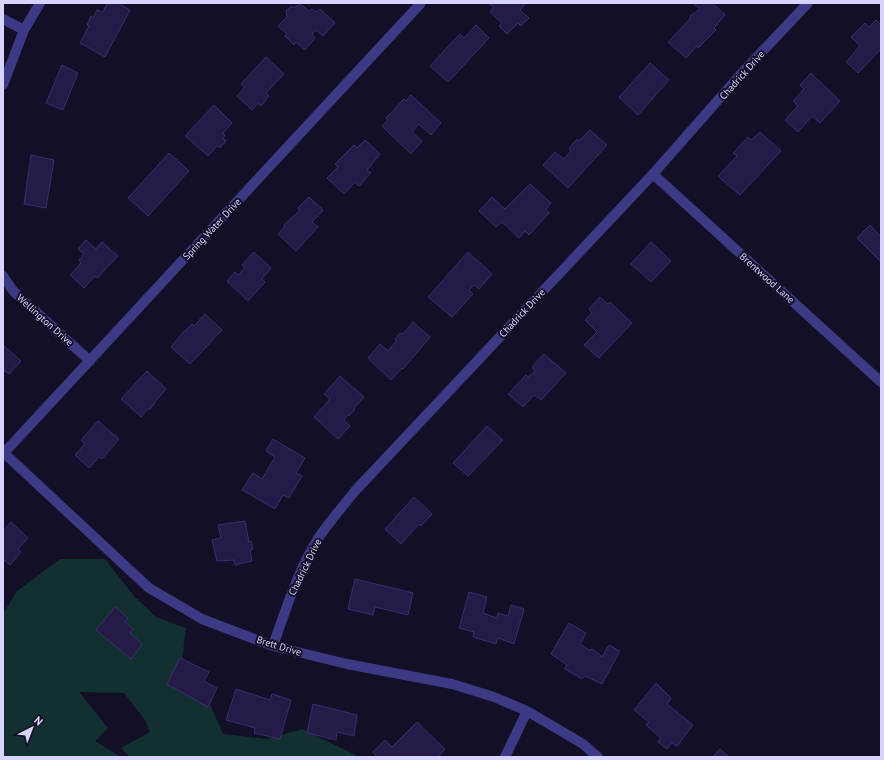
<svg xmlns="http://www.w3.org/2000/svg" width="884" height="760" viewBox="0 0 884 760" font-family="'PT Sans',sans-serif">
<rect width="100%" height="100%" fill="#130f26"/>
<path fill="#12302f" d="M60,559H105L134,596L156,617L186,628L180,677L206,695L223,734L266,739L302,729L360,757H130L121,748L150,732L145,720L124,693L79,692L108,728L95,741L121,757H3L4,752H3V614L17,591Z"/>
<path fill="#241b47" stroke="#3b2d73" d="M107,3H118L130,10L105,57L80,43L89,26L87,25L91,16L93,18L97,10L103,12Z
M299,3L309,11L312,9L316,12L320,9L335,23L323,36L316,30L312,34L315,38L305,50L296,42L294,45L285,36L287,34L278,26L287,17L286,11L290,7H296Z
M488,3H526L520,10L529,18L521,26L518,23L507,34L499,26L502,23L490,12L494,7Z
M693,3H712L725,15L714,28L716,30L698,48L697,46L686,58L668,42L690,19V16L700,9Z
M876,20L881,25V49L858,73L846,62L860,46L851,37L865,23L869,27Z
M476,25L489,38L448,82L430,66L460,34L464,38Z
M266,57L284,74L266,93L269,96L261,106L258,103L252,110L237,96L245,87L241,84Z
M650,63L669,80L638,115L619,97Z
M62,65L78,73L63,110L46,103Z
M811,73L840,101L820,123L812,116L798,132L785,120L798,106L793,101L804,89L800,85Z
M411,95L441,123L431,135L419,124L412,132L422,141L411,154L382,126L388,120L386,118L404,99L406,101Z
M214,105L232,123L223,133L225,136L223,138L226,141L220,148L217,146L208,156L185,136Z
M590,130L607,145L568,188L543,165L555,152L564,159L571,151L569,148L577,139L579,141Z
M760,132L781,151L740,195L718,176L737,156L733,153L748,137L751,140Z
M365,140L380,154L367,170L371,173L359,186L355,182L344,194L327,178L338,167L335,164L354,145L357,148Z
M169,153L189,171L148,216L128,198Z
M31,155L54,160L46,208L24,204Z
M530,184L551,203L546,209L549,213L529,235L525,231L519,238L502,222L496,227L479,211L492,197L505,209Z
M309,197L323,210L312,222L318,227L296,251L278,234L285,226L284,225L300,210L298,208Z
M870,225L881,237V262L857,238Z
M86,240L96,249L102,242L118,256L97,278L95,276L84,288L70,275L81,263L79,260L84,254L78,249Z
M651,242L671,261L651,282L631,264Z
M254,252L271,268L262,279L265,282L248,301L227,281L235,272L238,275L245,268L242,265Z
M468,252L492,274L479,289L474,285L469,290L473,294L452,317L428,297Z
M600,297L608,304L610,302L632,323L599,358L584,345L597,332L585,320L592,313L589,309Z
M205,314L222,330L190,364L171,347L184,331H185L192,324L194,326Z
M413,322L430,337L403,369L402,368L391,380L368,358L380,344L388,351L396,342L395,339L400,333L403,334Z
M3,345L21,361L9,374L3,370Z
M544,354L566,373L541,400L534,395L523,407L508,394L526,375L528,377L535,371L532,367Z
M147,371L166,389L155,402V403L150,409H148L141,417L121,399Z
M340,376L364,397L354,408L355,409L349,416L348,415L344,420L350,426L338,439L314,417L330,399L324,394Z
M98,421L119,439L102,459L99,457L89,468L75,455L85,444L81,440Z
M487,426L503,440L468,476L453,463Z
M273,439L305,458L296,473L302,476L289,498L283,495L275,509L242,490L253,473L262,479L275,457L266,451Z
M414,497L432,514L421,526L419,524L401,544L385,529Z
M245,521L249,542L251,541L253,549L250,550L252,561L235,565L234,560L217,561L212,540L221,538L218,525Z
M11,522L28,538L18,549L21,552L10,565L3,559V531Z
M355,579L413,593L408,615L375,607L373,615L348,609Z
M469,592L487,597L483,613L497,618L498,613L508,616L511,605L524,609L514,644L498,638L496,644L473,637L474,632L459,628Z
M115,607L128,618L125,622L133,629L130,633L142,644L131,659L96,630Z
M569,623L586,633L580,644L589,650L593,649L602,657L609,645L620,651L602,684L585,676L582,679L565,669L567,665L551,654Z
M180,658L209,672L204,681L217,688L208,707L167,684Z
M656,683L671,698L667,704L693,725L677,746L672,743L667,749L658,742L661,738L646,725L649,722L634,710Z
M236,689L270,700L272,694L291,700L280,739L254,733L255,728L226,720Z
M313,704L357,715L354,736L337,732L336,740L307,733Z
M417,722L445,749L438,757H377L373,752L385,740L392,747Z
M720,749L729,757H713Z"/>
<g fill="none" stroke-linecap="round" stroke-linejoin="round">
<path stroke="#3d3a85" stroke-width="10" d="M3,19L24,30
M3,85L24,30L40,3
M653,174L881,382
M3,276L14,292L90,361
M4,453L149,588L202,619L273,646L347,664L452,684L494,697L527,711L583,744L598,757
M3,454L421,3
M273,646C286,609 298,570 319,537C330,521 343,506 355,491L653,174L741,74L808,3
M505,757L527,711"/>
</g>
<g text-anchor="middle" dominant-baseline="central" stroke-width="4" stroke-linejoin="round" paint-order="stroke">
<g font-size="10" fill="#d9d4ff" stroke="#130f26">
<text transform="translate(742 75) rotate(-48)">Chadrick Drive</text>
<text transform="translate(212 229) rotate(-47)">Spring Water Drive</text>
<text transform="translate(767 278) rotate(42)">Brentwood Lane</text>
<text transform="translate(522 313) rotate(-47)">Chadrick Drive</text>
<text transform="translate(45 320) rotate(42)">Wellington Drive</text>
<text transform="translate(305 567) rotate(-64)">Chadrick Drive</text>
<text transform="translate(279 646) rotate(17)">Brett Drive</text>
</g>
</g>
<rect width="884" height="760" fill="none" stroke="#d9d4ff" stroke-width="8"/>
<g transform="translate(32 728) rotate(42)" stroke="#130f26" stroke-width="3" paint-order="stroke">
<path d="M0-3L7 15L0 10L-7 15Z" fill="#d9d4ff"/>
<text y="-6" font-size="11" font-weight="bold" text-anchor="middle" fill="#d9d4ff">N</text>
</g>
</svg>
